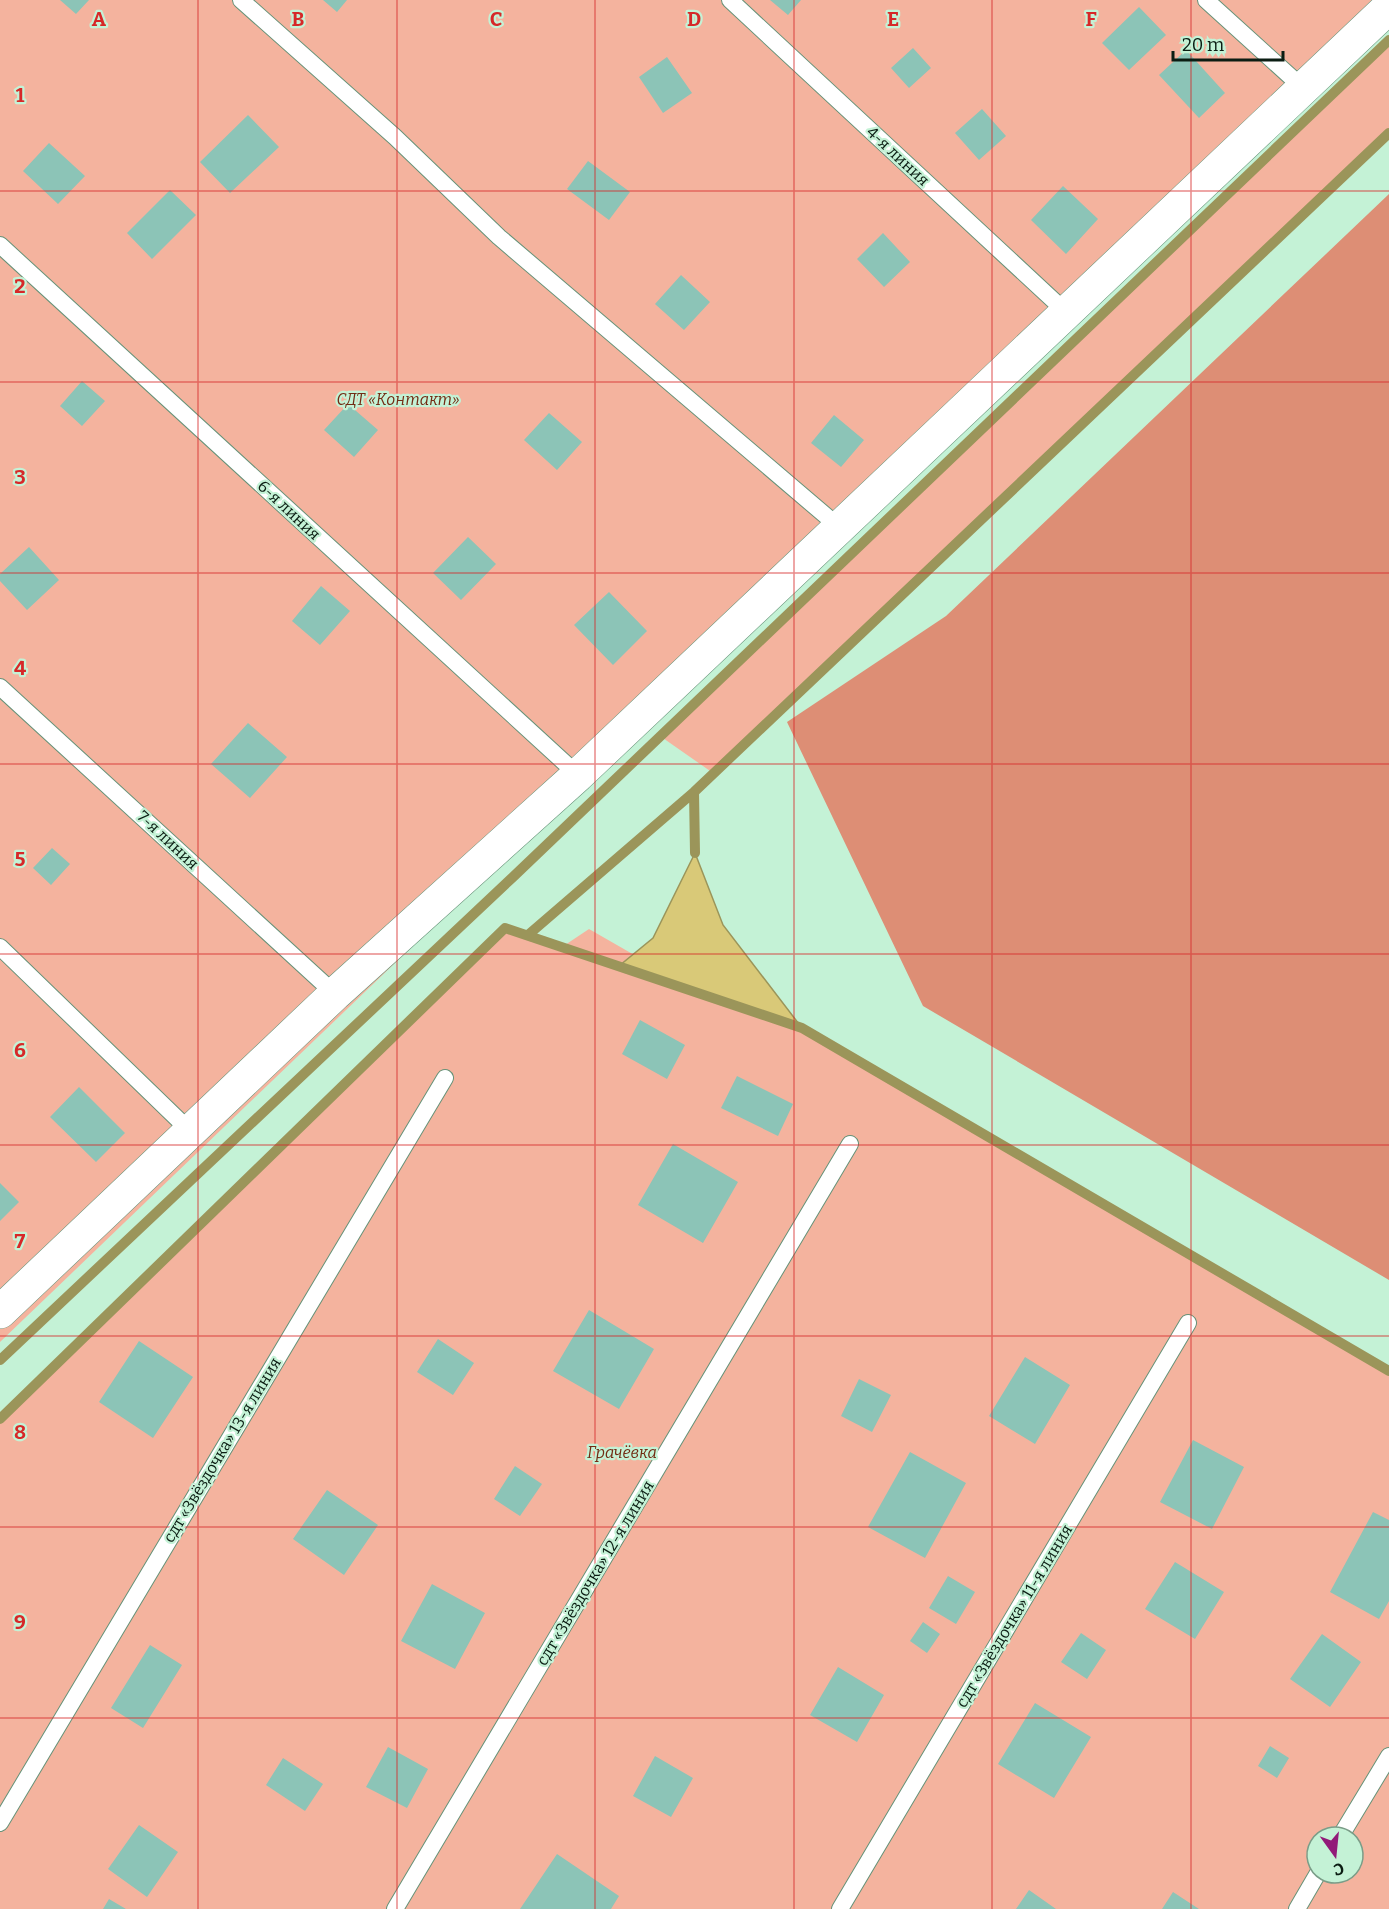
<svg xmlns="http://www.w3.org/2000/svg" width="1389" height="1909" viewBox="0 0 1389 1909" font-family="Bitter,serif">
<rect width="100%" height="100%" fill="#c4f2d6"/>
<path fill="#f4b39e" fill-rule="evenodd" d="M0,0H1389L1260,133L0,1342Z
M1389,40V133L713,773L660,736Z
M505,928L562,947L589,929L704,995L802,1028L1389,1371V1909H0V1419ZM1317,1837H1353V1873H1317Z"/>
<path fill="#dd8e75" d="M1389,194V1280L923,1006L787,722L946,616Z"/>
<path fill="#d9c978" stroke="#9b955a" stroke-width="1.5" d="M695,853L723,925L802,1028L619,966L653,938Z"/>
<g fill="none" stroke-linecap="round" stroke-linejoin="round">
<path stroke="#9b955a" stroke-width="10" d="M694,792L695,853
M528,935L694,792L1389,133
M0,1360L513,877L1389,40
M0,1419L505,928L802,1028L1389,1371"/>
</g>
<path fill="#8cc4b7" d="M60,0H89L76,14Z
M323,0H347L337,12Z
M770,0H801L788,15Z
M1139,7L1166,35L1129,70L1102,43Z
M913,48L931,68L909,88L891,68Z
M1186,50L1225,93L1199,118L1159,75Z
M667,57L692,93L663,113L639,77Z
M982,109L1006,136L979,160L955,133Z
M248,115L279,147L230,193L200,162Z
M49,143L85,176L58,204L23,171Z
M588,161L630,192L609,220L567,189Z
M1063,186L1098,219L1066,254L1031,220Z
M170,190L196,215L152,259L127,233Z
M883,233L910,262L884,287L857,259Z
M681,275L710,302L684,330L655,304Z
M82,381L105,401L82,426L60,406Z
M348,404L378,430L354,457L324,430Z
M549,413L582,442L557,470L524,440Z
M834,415L864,440L841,467L811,443Z
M468,537L496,564L461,600L433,573Z
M29,547L59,580L27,610L0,581V574Z
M321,586L350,611L320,645L292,621Z
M609,592L647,631L613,665L574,625Z
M248,723L287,757L250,798L211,764Z
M52,848L70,864L51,885L33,868Z
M640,1020L685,1045L667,1079L622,1054Z
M737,1076L793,1104L778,1136L721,1108Z
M79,1087L125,1133L96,1162L50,1117Z
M673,1144L738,1182L703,1243L638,1205Z
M0,1183L19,1202L0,1221Z
M589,1310L654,1349L619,1409L553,1371Z
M438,1339L474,1363L453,1395L417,1372Z
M139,1341L193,1377L153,1438L99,1402Z
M1025,1357L1070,1385L1035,1444L989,1416Z
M859,1379L891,1395L872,1432L841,1416Z
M1193,1440L1244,1467L1212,1529L1160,1502Z
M910,1452L966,1483L925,1558L868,1527Z
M515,1466L542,1484L520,1516L494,1499Z
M327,1490L378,1525L344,1575L293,1539Z
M1373,1512L1389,1520V1601L1379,1619L1330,1592Z
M1175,1562L1224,1592L1195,1639L1145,1609Z
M948,1576L975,1592L956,1624L929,1608Z
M432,1584L485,1613L455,1669L401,1641Z
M923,1622L940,1634L927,1653L910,1641Z
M1081,1633L1106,1650L1087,1679L1061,1662Z
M1322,1634L1361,1662L1330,1707L1290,1679Z
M150,1645L182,1665L143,1728L111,1708Z
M838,1667L884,1695L857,1742L810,1715Z
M1035,1703L1091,1737L1054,1798L998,1764Z
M1270,1746L1289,1758L1277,1778L1258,1766Z
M388,1747L428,1769L407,1808L366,1787Z
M655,1756L693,1778L671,1817L633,1796Z
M283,1758L323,1784L305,1811L266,1785Z
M139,1825L178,1852L147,1897L108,1869Z
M557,1854L619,1896L611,1909H520Z
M1029,1890L1056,1909H1016Z
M1173,1892L1199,1909H1162Z
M109,1899L126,1909H103Z"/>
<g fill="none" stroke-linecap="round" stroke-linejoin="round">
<g stroke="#669278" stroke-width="18">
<path id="service" d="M241,0L395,137L499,237L839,527
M730,0L1066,312
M1206,0L1303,88
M0,245L578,775
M0,687L335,994
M0,947L190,1131
M0,1823L445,1078
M1340,1837L1389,1756
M395,1909L850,1144
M840,1909L1188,1323
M1297,1909L1318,1873"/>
</g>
<g stroke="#669278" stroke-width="34">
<path id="minor" d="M0,1312L335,994L578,775L1389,7"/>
</g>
<use href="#service" stroke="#fff" stroke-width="16"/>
<use href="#minor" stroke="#fff" stroke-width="33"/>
</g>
<path fill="none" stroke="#d62828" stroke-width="1.5" stroke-opacity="0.55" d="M198,0V1909M397,0V1909M595,0V1909M794,0V1909M992,0V1909M1191,0V1909M0,191H1389M0,382H1389M0,573H1389M0,764H1389M0,954H1389M0,1145H1389M0,1336H1389M0,1527H1389M0,1718H1389"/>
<g text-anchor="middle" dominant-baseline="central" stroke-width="4.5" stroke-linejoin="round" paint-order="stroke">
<g font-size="16" fill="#0b1d13" stroke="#c4f2d6">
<text transform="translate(898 156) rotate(43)">4-я линия</text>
<text transform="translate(289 510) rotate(43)">6-я линия</text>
<text transform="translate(168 840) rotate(43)">7-я линия</text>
<text transform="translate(222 1450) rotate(-59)">сдт «Звёздочка» 13-я линия</text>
<text transform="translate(595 1573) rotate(-59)">сдт «Звёздочка» 12-я линия</text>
<text transform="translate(1014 1616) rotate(-59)">сдт «Звёздочка» 11-я линия</text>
</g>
<g font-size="16" font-style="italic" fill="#722b13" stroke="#c4f2d6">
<text x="398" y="399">СДТ «Контакт»</text>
<text x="622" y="1452">Грачёвка</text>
</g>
</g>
<g font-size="20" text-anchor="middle" font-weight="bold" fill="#d62828" stroke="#c4f2d6" stroke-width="4.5" stroke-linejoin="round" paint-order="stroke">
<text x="99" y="26">A</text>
<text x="298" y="26">B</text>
<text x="496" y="26">C</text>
<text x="694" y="26">D</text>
<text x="893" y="26">E</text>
<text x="1091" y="26">F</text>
<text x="20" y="102">1</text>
<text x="20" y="293">2</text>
<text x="20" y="484">3</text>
<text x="20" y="675">4</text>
<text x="20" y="866">5</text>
<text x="20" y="1057">6</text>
<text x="20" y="1248">7</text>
<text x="20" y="1439">8</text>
<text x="20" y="1629">9</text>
</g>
<g transform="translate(1335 1855) rotate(165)"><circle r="28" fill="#c4f2d6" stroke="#7a9d88" stroke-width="1.5"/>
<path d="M0-4.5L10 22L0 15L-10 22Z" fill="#921b79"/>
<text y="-9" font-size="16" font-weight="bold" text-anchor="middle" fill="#0b1d13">С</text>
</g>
<path d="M1173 51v9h110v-9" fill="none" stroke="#0b1d13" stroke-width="3"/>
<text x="1182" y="51" font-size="18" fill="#0b1d13" stroke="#c4f2d6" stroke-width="4.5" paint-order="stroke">20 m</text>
</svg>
